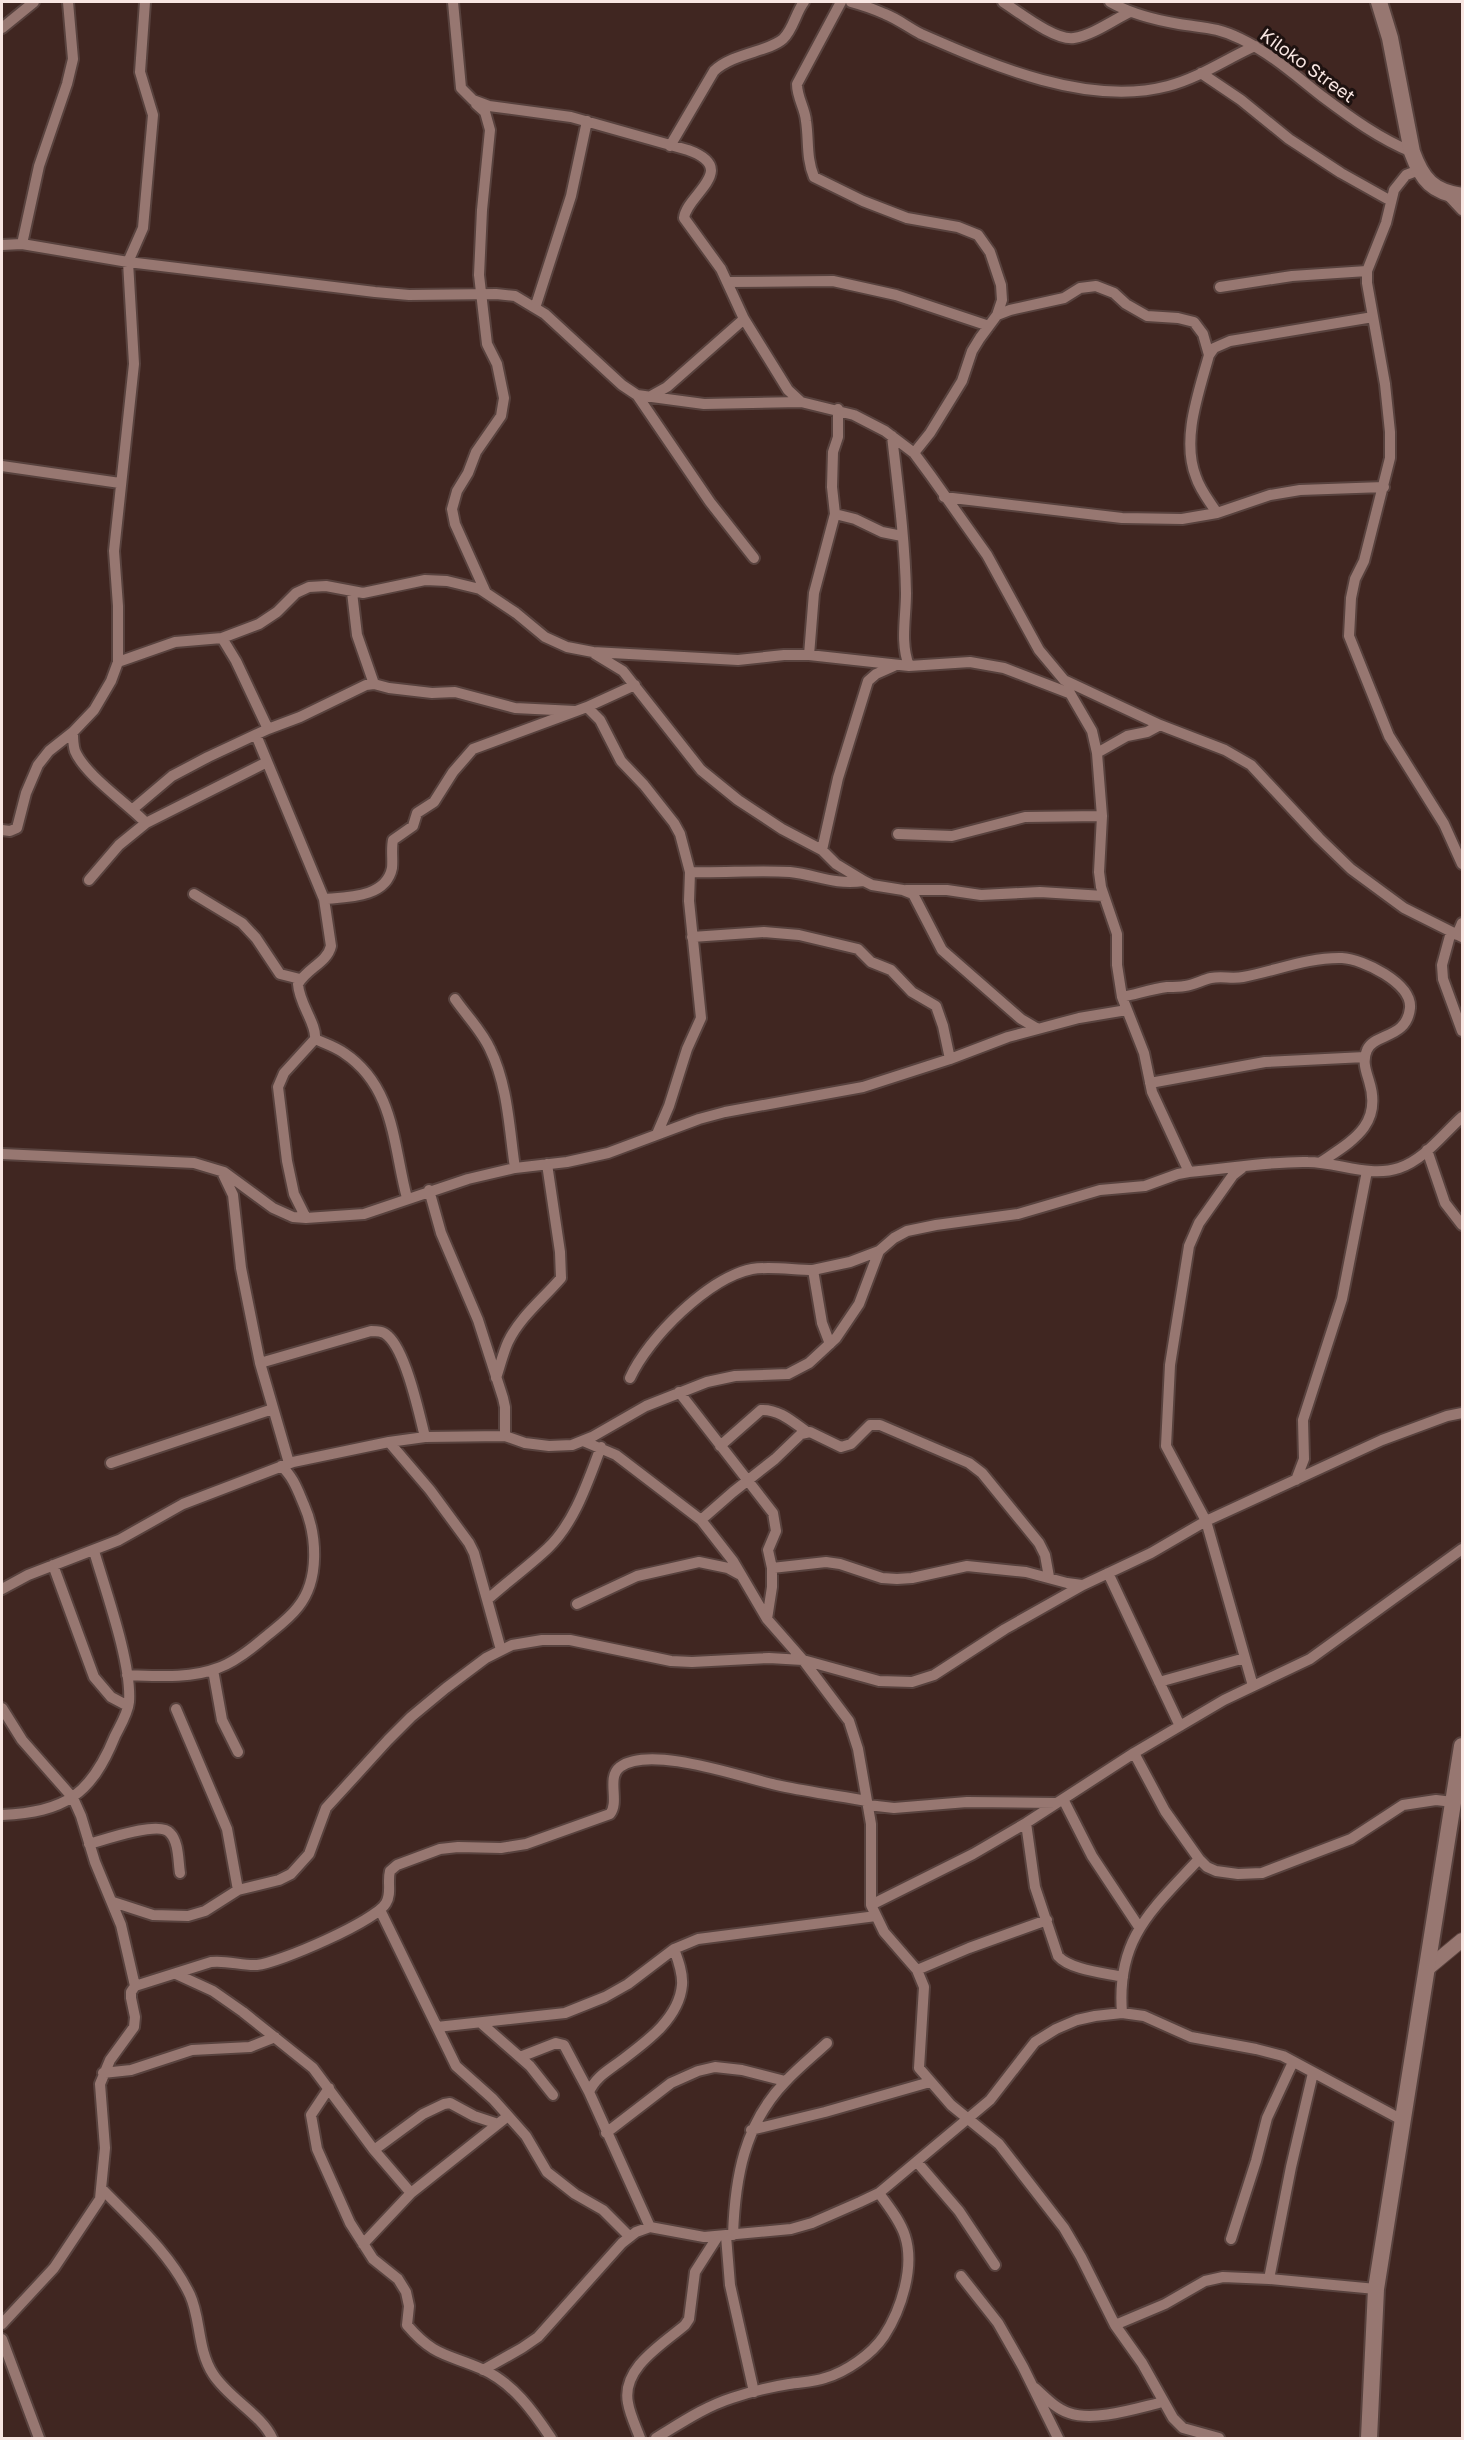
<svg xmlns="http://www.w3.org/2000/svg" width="1464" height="2440" viewBox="0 0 1464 2440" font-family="'Golos Text',sans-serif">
<rect width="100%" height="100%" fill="#402621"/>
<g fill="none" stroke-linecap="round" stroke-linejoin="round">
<g stroke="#58423e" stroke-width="14">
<path id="minor" d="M453,2L461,88L473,100L489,106L571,117L688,150C741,169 686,195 684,218L721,269L744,319L788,390L801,402
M841,2L797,84C797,98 805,108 806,121C809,140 806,158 814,177L863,201L907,218L958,227L978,235L990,252L1001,285L1002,300L997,315
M851,2C862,5 874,9 885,14C898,19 909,28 921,34C994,66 1088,107 1168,86C1199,78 1226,59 1255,46
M1003,2C1019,12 1055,41 1074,38C1093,35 1113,20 1130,12
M1110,2C1131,14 1155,20 1179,24C1204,28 1217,27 1241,39C1272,54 1296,76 1323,97C1351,118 1380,139 1412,152
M2,28L34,2
M1201,73L1241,100L1289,139L1341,173L1391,201
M476,104L485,112L490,130L482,210L479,275L487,344L497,364L504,398L501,416L476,452L468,473L457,491L452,509L455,524L486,593
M670,146L714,71C733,53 768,52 783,39C793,30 796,12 804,2
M1419,170L1406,175L1394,190L1386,223L1367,271V283L1385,384L1390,432V458L1364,561L1355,579L1351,598L1349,636L1389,736L1444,824L1462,864
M1448,195L1462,210
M22,244L39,166L67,84L73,59L68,2
M2,245L22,244L128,262L375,292L409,295L496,294L515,296L545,314L622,385L637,395L704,404L801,402L854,415L885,431L914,453L931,476L987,555L1039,650L1064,680L1160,725L1225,750L1251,765L1319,838L1351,869L1404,908L1462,937
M728,282L833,281L896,295L989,326
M1220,287L1292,276L1367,271
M535,308L571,196L587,121
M637,395L710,502L754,558
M649,397L667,387L744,319
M892,436C898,488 905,541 906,593C906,618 900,642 909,666
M914,453L930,433L962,381L972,351L980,338L997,315L1010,310L1064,298L1080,288L1096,286L1114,293L1126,304L1147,316L1178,318L1194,322L1203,334L1209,355
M2,466L120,483
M944,497L1122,518L1182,519L1217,513L1270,495L1300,490L1384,487
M1217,513C1210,502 1200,490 1196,477C1181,439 1199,392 1209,355L1214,348L1230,341L1373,317
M835,514L855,519L882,532L902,536
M352,592L357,635L374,684
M222,638L236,661L268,729
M595,654L623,671L701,770L738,800L782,829L822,850L836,864L864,881L872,885L903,890L913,894L942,950L1021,1019L1038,1029
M809,655L814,593L835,514L832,487L833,452L838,437V409
M118,662L175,642L222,638L259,624L277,612L296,593L309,587L326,586L363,593L425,580L447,581L480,589L516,613L545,637L567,647L593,652L738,660L784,655H809L909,666L970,662L1004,668L1069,693
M1067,688L1092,731L1097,753L1102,816L1099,872L1101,887L1117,934V965L1122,997L1144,1053L1152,1092L1189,1172
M587,707L600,720L621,761L644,785L674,823L680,834L690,872L689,901L701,1018L687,1049L669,1106L657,1134
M73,732C73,739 73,745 75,751C85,775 127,803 146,823
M256,735L324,899L331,946C327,963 307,968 298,984C299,1004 317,1024 315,1039L284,1073L278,1087L287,1161L294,1194L306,1218
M1097,753L1127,736L1147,732L1160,725
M133,809L172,776L208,757L268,729L300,717L366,685L374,684L389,688L432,693L455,692L515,708L575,711
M2,830L10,831L17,828L26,793L38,765L49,751L73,732L94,710L111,681L118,662V606L114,551L134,364L128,262L143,228L153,115L140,72L145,2
M898,834L952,836L1025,817L1102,816
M822,850L838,778L868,681L876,674L894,666
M690,872C723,873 757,870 790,872C818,875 832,885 864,881
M89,880L119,845L146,823L267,762
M906,890H947L981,895L1040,892L1104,896
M194,894L242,923L256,938L280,974L300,979
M324,899C347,897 386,898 392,868C393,859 391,849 393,840L413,826L417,813L434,802L453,772L473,749L587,707L635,685
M1451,932L1442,965L1443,979L1462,1031
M1457,935L1462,923
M692,937L764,932L799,935L858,949L871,962L891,970L912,992L936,1006L943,1026L950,1059
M1122,997C1137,994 1152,989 1167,987C1173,987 1179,987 1185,986C1194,985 1202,980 1211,978C1222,976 1232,979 1243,977C1275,971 1309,957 1342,958C1363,959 1412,983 1410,1008C1407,1039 1374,1033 1367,1050C1362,1061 1366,1071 1369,1081C1383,1125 1352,1141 1321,1162
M455,999C466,1015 482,1031 490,1049C508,1086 509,1128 515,1168
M315,1039C324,1043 336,1047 344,1053C395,1087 393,1146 407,1198
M1150,1083L1265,1062L1365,1057
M1427,1150L1445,1203L1462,1225
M2,1154L194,1163L224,1172L273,1208L293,1217L306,1218L364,1214L468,1179L515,1168L567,1162L608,1153L699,1119L725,1112L863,1087L950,1059L1008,1037L1079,1018L1127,1010
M1242,1168L1233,1175L1199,1223L1189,1246L1170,1365L1166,1446L1206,1521L1253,1686
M223,1174L233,1195L241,1268L260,1363L289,1463
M429,1190L441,1233L478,1320L503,1398L505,1407V1436
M813,1270L850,1262L879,1251
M260,1363L371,1331C377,1331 383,1331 388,1336C406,1352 419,1413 425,1437
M496,1378C500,1366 503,1353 508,1342C520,1317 543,1299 561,1278L560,1252L547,1164
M630,1378C648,1338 708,1278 752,1269C771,1266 794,1270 813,1270L822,1323L830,1344
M679,1392L773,1513L776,1531L768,1550L772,1568V1587L767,1619
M583,1441L616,1455L701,1520L733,1561L767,1619L803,1660L849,1721L858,1749L871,1824V1905L884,1932L917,1970L924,1987L919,2068L951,2105L999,2144L1064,2228L1081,2257L1115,2325L1142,2363L1173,2418L1183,2428L1219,2438
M389,1442L430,1490L469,1543L474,1553L501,1650
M720,1446L761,1410C779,1409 793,1422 807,1432
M111,1463L273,1409
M1296,1480L1304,1459L1303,1420L1342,1299L1367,1171
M701,1520L733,1492L775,1459L801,1434L810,1432L841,1447L851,1444L870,1425H880L969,1463L982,1473L1039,1543L1045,1555L1049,1577
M53,1565L94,1677L111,1697L128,1706
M772,1568L826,1562L840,1564L882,1578L897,1579L912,1578L967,1566L1026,1572L1067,1583L1082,1585
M1108,1573L1180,1726
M2,1589L28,1575L119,1540L183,1504L293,1462L389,1442L425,1437L505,1436L525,1443L549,1446L572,1445L592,1437L646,1406L707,1382L735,1376L788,1374L809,1363L836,1338L859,1304L879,1251L894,1238L907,1231L936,1225L1018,1214L1100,1190L1145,1186L1178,1174L1189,1172C1228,1169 1269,1161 1308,1162C1338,1162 1369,1178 1399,1168C1424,1160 1443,1134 1462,1117
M488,1599C507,1582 529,1566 548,1548C575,1522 588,1481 601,1447
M577,1604L637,1576L699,1562L728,1568L739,1574
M213,1670L222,1720L238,1752
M127,1675C156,1676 190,1679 218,1668C235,1662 250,1650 264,1638C276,1628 289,1619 298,1607C320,1580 317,1535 304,1505C298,1491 293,1476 281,1466
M1159,1682L1245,1658
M2,1708L22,1740L73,1798L81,1816L95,1862L121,1925L135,1986
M176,1709L227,1829L238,1890
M1134,1753L1165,1811L1199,1859L1207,1867L1216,1871L1238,1874L1262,1873L1351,1839L1403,1805L1436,1800L1453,1802
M1063,1799L1092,1856L1139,1927
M868,1805L894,1808L967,1802L1056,1803
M2,1815C65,1812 91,1795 115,1736C120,1726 128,1713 129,1702C132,1664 105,1589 94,1551
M1026,1823L1035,1887L1058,1956C1070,1970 1106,1973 1123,1977
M89,1844C104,1840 160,1820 170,1833C179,1842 178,1861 180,1873
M113,1902L153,1915L188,1916L205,1911L238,1890L279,1880L291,1874L309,1854L326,1808L388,1740L411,1717L446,1688L486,1658L512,1645L542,1640H570L671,1661L692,1662L769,1658L803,1660L879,1681L912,1682L934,1675L1005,1629L1083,1585L1151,1553L1206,1521L1382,1440L1447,1416L1462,1413
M871,1905L973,1854L1026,1823L1134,1753L1224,1700L1310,1659L1462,1549
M380,1910L456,2066L493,2099L526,2136L547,2172L575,2194L603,2210L630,2237
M917,1970L969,1948L1047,1920
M176,1974L213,1991L243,2012L313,2068L374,2150L411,2193
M1122,2013C1116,1938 1152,1910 1199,1859
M481,2023L530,2066L553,2095
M437,2027L565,2013L605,1997L628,1984L674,1949L698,1939L876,1916
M520,2057L556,2043L564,2045L589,2092
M103,2073L131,2070L192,2050L250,2047L275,2037
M329,2088L311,2115L317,2149L350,2223L373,2259L398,2279L406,2292L409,2306L407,2325C434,2357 448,2354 482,2369C513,2383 533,2411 551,2438
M751,2130L825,2112L930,2082
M606,2133L671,2083L698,2071L715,2067L742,2070L785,2081
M374,2150L423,2114L444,2104L450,2103L474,2116L498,2124
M917,2162L959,2211L995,2265
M102,2189C133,2221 170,2253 190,2295C201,2319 197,2349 213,2374C228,2398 262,2415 272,2438
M650,2227L589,2092C595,2078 607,2071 618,2063C643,2044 679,2020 682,1985C683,1973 678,1960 674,1949
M733,2235C735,2178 744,2124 786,2081C798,2068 813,2056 827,2043
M726,2236L730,2285L754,2392
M1231,2239L1256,2161L1267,2118L1293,2062
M363,2244L411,2193L508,2116
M961,2276L998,2323L1023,2367L1058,2438
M1269,2279L1291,2167L1313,2073
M2,2324L54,2268L100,2199L105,2148L100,2084L110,2060L134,2027L135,2017L131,1998V1992L135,1986L211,1962C227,1960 242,1966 257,1965C279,1963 376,1921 386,1903C392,1893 387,1882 390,1871L397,1865L440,1849L458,1847L501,1848L526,1844L610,1814C620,1801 606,1778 620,1767C651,1744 746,1779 781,1786C810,1792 839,1796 867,1801
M1115,2325L1165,2304L1205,2281L1223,2277L1269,2279L1376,2289
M2,2339L39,2438
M483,2370L522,2348L538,2337L622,2243L636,2232L650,2227L704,2237L791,2229L812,2223L860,2202L879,2193L990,2100L1035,2042L1056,2029L1077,2020L1095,2016L1122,2013L1144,2016L1191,2037L1256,2049L1283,2056L1404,2121
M1035,2388C1045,2397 1056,2409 1069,2413C1095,2422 1137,2408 1163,2402
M640,2438C636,2427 630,2415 628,2403C621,2368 663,2344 685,2325L689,2319L695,2272L718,2236
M656,2438C681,2423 704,2407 732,2398C750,2392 770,2387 789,2384C801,2382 814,2382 825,2378C846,2372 872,2354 884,2336C901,2310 915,2267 905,2236C900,2220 888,2206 879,2193"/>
</g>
<g stroke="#58423e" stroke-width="16">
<path id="tertiary" d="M1427,1969L1462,1940"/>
</g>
<g stroke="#58423e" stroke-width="20">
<path id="secondary" d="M1379,2L1390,38L1412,152C1422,180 1433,192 1462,196
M1369,2438L1376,2289L1462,1746"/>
</g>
<use href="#minor" stroke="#977771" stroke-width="10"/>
<use href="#tertiary" stroke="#977771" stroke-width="14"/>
<use href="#secondary" stroke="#977771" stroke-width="16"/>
</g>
<g text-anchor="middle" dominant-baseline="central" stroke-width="6" stroke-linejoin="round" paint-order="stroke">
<g font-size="18" fill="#f8e6e2" stroke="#1e1210">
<text transform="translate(1308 65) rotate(36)">Kiloko Street</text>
</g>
</g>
<rect width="1464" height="2440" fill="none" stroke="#f8e6e2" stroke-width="6"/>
</svg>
